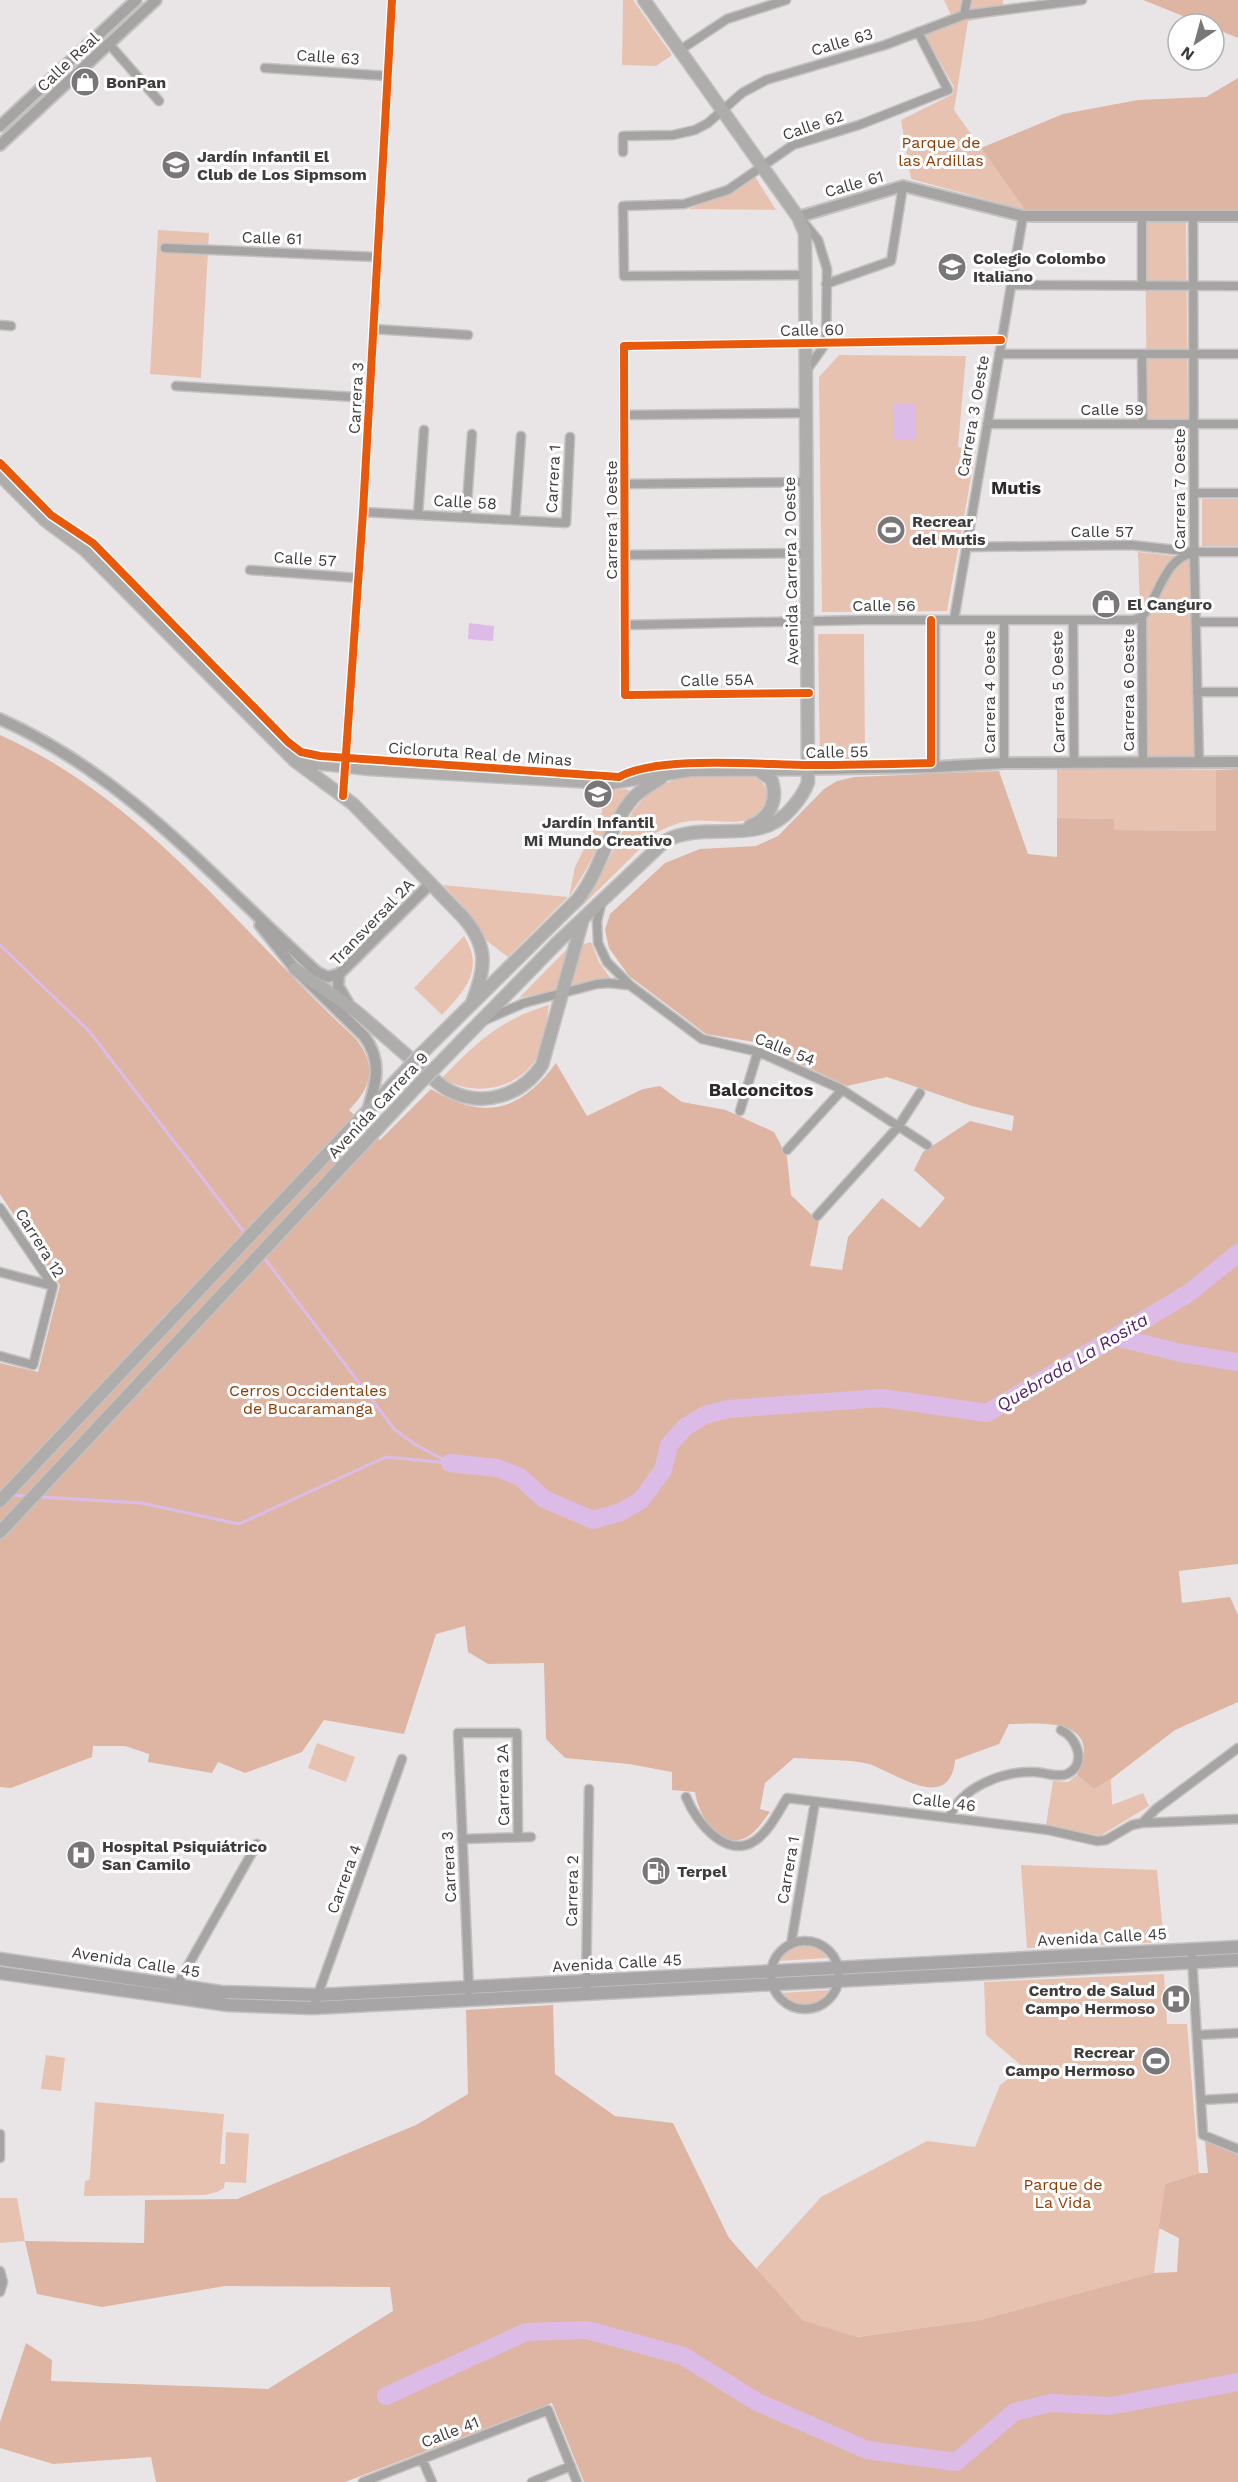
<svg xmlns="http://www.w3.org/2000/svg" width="1238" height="2482" viewBox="0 0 1238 2482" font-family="'Work Sans',sans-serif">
<rect width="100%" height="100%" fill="#e9e5e6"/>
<path fill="#e7c2b1" d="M623,0H633L672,55L656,66L622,65Z
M944,0H1003L1004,15L968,21L954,110L1025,210L911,179L901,120L953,94L954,87L925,35L955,24Z
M754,175L776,210L689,209L737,189Z
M1145,222H1186L1188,419H1147Z
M158,230L209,233L201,378L150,374Z
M839,355L966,356L958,447L976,450L947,611L822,612L819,377Z
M1202,499H1238V546H1202Z
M1138,552L1192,558L1194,757H1147L1146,626L1140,607Z
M818,634H864L865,759L820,760Z
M1057,768L1216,770V831L1114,830V819L1057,818Z
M682,777H754C763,781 769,789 767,799C763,833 714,818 691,821C678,822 667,827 656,833L576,912L595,886L633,811L648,793L656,787Z
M626,789L630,791C606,824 593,863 569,897L575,867L602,812V791Z
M443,885L568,897L508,957L487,941L470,914Z
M464,936C485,969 465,991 442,1015L414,988Z
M591,942L599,962L611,979L572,986L581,945Z
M568,948L557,990L519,998Z
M549,1005C546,1023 545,1044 536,1059C515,1091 473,1097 442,1078C477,1042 501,1019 549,1005Z
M317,1743L355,1757L346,1782L308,1768Z
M1077,1775L1094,1789L1111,1779L1112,1805L1143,1793L1149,1806L1100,1836L1046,1825L1053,1781L1068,1782Z
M1021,1865L1157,1870L1164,1942L1027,1948Z
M807,1945L820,1949L828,1958L778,1961L787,1950Z
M1164,1974L1167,2024H1187L1199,2173L1165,2184L1154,2273L980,2320L856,2337L801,2320L756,2269L821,2197L927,2141L975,2147L1000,2085L1023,2067L986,2035L984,1982Z
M831,1990C816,2008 795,2013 780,1993Z
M46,2055L65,2058L61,2091L41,2089Z
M95,2102L224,2114L220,2164H225L226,2132L249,2134L246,2183L225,2182L224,2188L217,2192L205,2195L84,2196L85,2181L89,2180L90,2175Z
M0,2198H17L25,2241L0,2243Z"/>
<path fill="#ddb5a2" d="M1107,0H1238V38L1214,28V24H1203L1143,0Z
M1238,78V210H1025L981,148L1063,114L1138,100L1206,97Z
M0,735C146,800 241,933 356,1039C377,1066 372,1087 349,1110L380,1140L431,1089C483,1121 520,1112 556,1063L587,1116L643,1089L660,1086L682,1102L726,1110L774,1132L787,1157L791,1195L819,1222L810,1266L842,1270L848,1237L882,1198L920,1228L945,1198L914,1170L923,1152L970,1121L1012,1131L1014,1116L972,1106L887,1077L847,1086L754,1042L706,1034L629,976L609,948L605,930L610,914L665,863L700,849L756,846L778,836L824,789L837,781L854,777L999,771L1028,854L1057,857V818L1114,819V830L1216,831V770L1238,769V1564L1179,1571L1182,1603L1230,1597L1238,1615V1702L1175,1730L1111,1779L1094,1789L1077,1775C1080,1768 1084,1760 1084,1753C1086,1717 1031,1724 1009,1724L999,1744L955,1760C950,1814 895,1773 869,1764C851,1759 815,1760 794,1758L765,1783L760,1809L770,1812C762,1822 753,1838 739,1840C713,1843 698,1811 695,1792L672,1790V1772L629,1764L565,1758L546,1739L544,1663L488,1664L468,1652L465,1626L436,1634L404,1734L324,1720L302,1752L245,1773L218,1762L212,1773L148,1762L149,1754L125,1746H93L92,1757L11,1788L0,1787V1363L38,1372L60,1285L0,1194Z
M553,2005L555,2074L615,2116L673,2123L729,2238L802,2320L857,2337L980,2320L1154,2273L1177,2272L1179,2238L1159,2228L1165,2184L1199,2173H1208L1205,2141L1238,2155V2482H584L552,2403L345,2482H156L151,2457L53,2464L0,2448V2422L26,2343L52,2360L51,2381L268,2389L393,2311L390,2287L225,2286L102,2307L37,2294L25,2241L144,2243L145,2200L237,2199L416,2125L468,2094L466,2010Z"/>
<path fill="#dcbce7" d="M894,403H916V440H894Z
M469,623L494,626L493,641L468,639Z"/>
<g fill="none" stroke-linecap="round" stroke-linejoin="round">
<path stroke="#dcbce7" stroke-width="3" d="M0,945L89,1031L247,1236
M262,1255L395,1430L416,1445L450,1463
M10,1495L27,1496
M40,1497L141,1503L239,1524L386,1457L448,1463"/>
<path stroke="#dcbce7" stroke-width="18" d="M1115,1337L1181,1353L1238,1362
M450,1463L497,1468L520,1477L544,1499L593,1520L621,1512L641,1500L663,1470L669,1445L685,1427L705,1415L728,1409L882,1398L987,1413L1189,1293L1238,1253
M386,2396L526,2332L587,2330L683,2356L757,2402L867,2450L956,2462L1014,2412L1051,2403L1110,2406L1238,2382"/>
<g stroke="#c3c1c1" stroke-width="11">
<path id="minor" d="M964,15L967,0
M109,44L159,101
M680,50L727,19L786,0
M265,68L388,76
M623,152V136L673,135L695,130L708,123L742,93L766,80L885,45L964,15L1082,0
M1142,216V285
M1193,216L1194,552L1199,762
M801,219L818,240L827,269L826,343L806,371
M165,248L377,257
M806,275L624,276L623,206L684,204L728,190L793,145L859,125L948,90L918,32
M826,284L891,261L903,186
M1011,285L1238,286
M0,325L11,326
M373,329L468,335
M999,354H1238
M1142,354L1143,424
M176,386L370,398
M624,415L806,413
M987,424H1238
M625,484L807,482
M1194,493H1238
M363,512L566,523L570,437
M418,515L424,430
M466,517L472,434
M515,520L521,436
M966,547L1131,545L1194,552H1238
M625,555L808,553
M250,570L359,578
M1142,617L1143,762
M1142,617C1159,597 1164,559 1192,553
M954,620L1023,216
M1073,620L1074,763
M1196,622H1238
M625,625L864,620H1133L1142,617
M1197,692H1238
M809,693L625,695L624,346L1001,340
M1004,763V620
M935,767V620
M343,796L363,512L392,0
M602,901L597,921L598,943L607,962L631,986L702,1039L759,1052L841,1089L927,1145
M485,1020L524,1003L597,984L608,983L627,985
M740,1111L758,1051
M787,1150L842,1090
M0,1208L53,1286L33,1365L0,1356
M817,1216L898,1127L920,1093
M0,1272L53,1286
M686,1797C696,1822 727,1861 756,1840C770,1830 778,1812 787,1798L1048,1830L1097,1841L1106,1840L1132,1825L1142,1823L1238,1819
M949,1818C961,1787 1002,1771 1034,1772C1044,1772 1057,1778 1067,1774C1087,1765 1078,1738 1061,1730
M1142,1823L1156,1809L1238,1748
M462,1839L531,1837
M771 1975a34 34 0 1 1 68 0a34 34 0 1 1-68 0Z
M791,1944L815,1802
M1192,1957L1203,2135L1238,2149
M176,1990L177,1985L257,1844
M469,1991L458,1733H517L518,1837
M586,1993L589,1789
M313,2008L402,1759
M1197,2035L1238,2033
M1201,2100L1238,2098
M0,2134V2158
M0,2271L3,2282L0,2292
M422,2459L432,2482
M363,2482L548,2410L577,2482
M532,2482L571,2466"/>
</g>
<g stroke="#c3c1c1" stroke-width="14">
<path id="tertiary" d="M0,126L136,0
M0,145L156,0
M798,217L903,186L1023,216H1238
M0,719C128,776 215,880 317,972L328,977L339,974
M809,769L935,767L1004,763L1238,762
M260,925L295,969L364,1036C383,1061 376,1084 367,1112
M348,1003L338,986L339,974L430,884"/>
</g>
<g stroke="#c3c1c1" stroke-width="15">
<path id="secondary" d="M0,475L46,521L85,550L295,761L353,804L463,917C489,947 486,968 472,1003
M296,761L370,769L610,783L690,770L809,769
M750,826C770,819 779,799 771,779L758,770
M295,969C316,984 339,998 359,1014C379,1031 398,1048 418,1065C428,1074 438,1085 450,1091C484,1108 522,1095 542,1065L582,922
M421,1054L578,899C602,869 608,826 634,797C642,789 652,784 661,778
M436,1067L558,942L665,841C706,819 757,848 791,809C798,801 805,792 808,782L805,233L798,217L644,0
M0,1501L407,1069
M0,1532L421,1082"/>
</g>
<g stroke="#c3c1c1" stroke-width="15">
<path id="primary" d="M0,1959L221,1992L318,1995L1238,1947
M0,1973L228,2005L313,2008L1238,1960"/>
</g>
<use href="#minor" stroke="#a5a4a3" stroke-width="8"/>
<use href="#tertiary" stroke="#a5a4a3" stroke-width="10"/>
<use href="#secondary" stroke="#afacac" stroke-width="12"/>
<use href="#primary" stroke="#a8a5a6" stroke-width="12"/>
<g stroke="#c3c1c1" stroke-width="15" stroke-linecap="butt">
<path id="secondary-bridge" d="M407,1069L421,1054
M421,1082L436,1067"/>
</g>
<use href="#secondary-bridge" stroke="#afacac" stroke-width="12"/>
<g stroke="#fff" stroke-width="11">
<path id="cycleway" d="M0,463L51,515L93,543L288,742L301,752L320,756L619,777C658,755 762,765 810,765C850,765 891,764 931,763V620
M809,693L625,695L624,346L1001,340
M343,796L363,512L392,0"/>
</g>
<use href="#cycleway" stroke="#e8590c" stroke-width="8"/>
</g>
<defs>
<g id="shop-disc" transform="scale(1.5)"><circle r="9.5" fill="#7a7778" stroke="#fff"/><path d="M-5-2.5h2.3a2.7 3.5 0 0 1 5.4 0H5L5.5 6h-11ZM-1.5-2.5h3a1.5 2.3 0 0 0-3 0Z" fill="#fff"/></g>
<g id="school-disc" transform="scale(1.5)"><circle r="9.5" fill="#7a7778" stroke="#fff"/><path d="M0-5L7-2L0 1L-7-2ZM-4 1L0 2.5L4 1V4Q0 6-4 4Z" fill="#fff"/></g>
<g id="stadium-disc" transform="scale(1.5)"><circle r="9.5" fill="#7a7778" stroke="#fff"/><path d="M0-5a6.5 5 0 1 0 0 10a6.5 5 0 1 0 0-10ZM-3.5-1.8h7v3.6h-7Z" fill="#fff"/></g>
<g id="hospital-disc" transform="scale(1.5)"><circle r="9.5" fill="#7a7778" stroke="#fff"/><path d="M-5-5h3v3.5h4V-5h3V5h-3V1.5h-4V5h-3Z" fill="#fff"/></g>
<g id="fuel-disc" transform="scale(1.5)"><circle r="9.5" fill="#7a7778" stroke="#fff"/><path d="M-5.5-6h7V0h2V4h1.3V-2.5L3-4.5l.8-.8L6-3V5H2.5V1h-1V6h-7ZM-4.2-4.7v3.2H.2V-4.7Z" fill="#fff"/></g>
</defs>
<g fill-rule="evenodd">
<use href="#shop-disc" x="85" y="82"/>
<use href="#school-disc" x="176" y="165"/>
<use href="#school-disc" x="952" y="267"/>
<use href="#stadium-disc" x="891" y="530"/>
<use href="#shop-disc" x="1106" y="604"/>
<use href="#school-disc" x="598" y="794"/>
<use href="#hospital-disc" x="81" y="1855"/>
<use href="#fuel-disc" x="656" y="1871"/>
<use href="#hospital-disc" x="1176" y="1999"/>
<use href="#stadium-disc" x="1156" y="2061"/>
</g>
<g text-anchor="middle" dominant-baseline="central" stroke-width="6" stroke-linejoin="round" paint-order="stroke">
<g font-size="16" fill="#3f3c3c" stroke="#fff">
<text transform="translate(842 42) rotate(-16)">Calle 63</text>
<text transform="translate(328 57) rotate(4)">Calle 63</text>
<text transform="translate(68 62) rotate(-43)">Calle Real</text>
<text transform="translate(813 125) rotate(-19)">Calle 62</text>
<text transform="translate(854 184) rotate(-16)">Calle 61</text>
<text transform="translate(272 238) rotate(2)">Calle 61</text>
<text transform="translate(812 330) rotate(-1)">Calle 60</text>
<text transform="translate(356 398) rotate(-87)">Carrera 3</text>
<text x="1112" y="409">Calle 59</text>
<text transform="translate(973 416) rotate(-80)">Carrera 3 Oeste</text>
<text transform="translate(553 479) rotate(-87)">Carrera 1</text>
<text transform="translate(1179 489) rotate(-90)">Carrera 7 Oeste</text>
<text transform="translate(465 502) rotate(3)">Calle 58</text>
<text transform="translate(611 520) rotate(-90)">Carrera 1 Oeste</text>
<text x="1102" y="531">Calle 57</text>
<text transform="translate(305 559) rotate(4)">Calle 57</text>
<text transform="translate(791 571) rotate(-91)">Avenida Carrera 2 Oeste</text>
<text x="884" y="605">Calle 56</text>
<text transform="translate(717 680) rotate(-1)">Calle 55A</text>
<text transform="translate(1128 690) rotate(-90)">Carrera 6 Oeste</text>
<text transform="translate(989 692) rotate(-90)">Carrera 4 Oeste</text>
<text transform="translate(1058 692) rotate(-91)">Carrera 5 Oeste</text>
<text transform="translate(837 752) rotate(-1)">Calle 55</text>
<text transform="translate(480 754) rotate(4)">Cicloruta Real de Minas</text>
<text transform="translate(372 922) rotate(-46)">Transversal 2A</text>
<text transform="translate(785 1049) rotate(22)">Calle 54</text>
<text transform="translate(378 1105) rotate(-47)">Avenida Carrera 9</text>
<text transform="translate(40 1243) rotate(58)">Carrera 12</text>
<text transform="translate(503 1785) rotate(-91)">Carrera 2A</text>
<text transform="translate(944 1802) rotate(7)">Calle 46</text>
<text transform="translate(449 1867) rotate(-93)">Carrera 3</text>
<text transform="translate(788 1870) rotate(-80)">Carrera 1</text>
<text transform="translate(344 1879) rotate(-70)">Carrera 4</text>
<text transform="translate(572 1891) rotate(-89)">Carrera 2</text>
<text transform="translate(1102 1937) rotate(-3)">Avenida Calle 45</text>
<text transform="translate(136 1962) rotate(9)">Avenida Calle 45</text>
<text transform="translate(617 1963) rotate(-3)">Avenida Calle 45</text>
<text transform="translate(450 2432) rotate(-21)">Calle 41</text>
</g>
<g font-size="16" font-weight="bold" fill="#3f3c3c" stroke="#fff" text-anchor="start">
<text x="106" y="82">BonPan</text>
<text x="197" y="156">Jardín Infantil El<tspan x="197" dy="18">Club de Los Sipmsom</tspan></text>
<text x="973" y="258">Colegio Colombo<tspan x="973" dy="18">Italiano</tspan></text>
<text x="912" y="521">Recrear<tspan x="912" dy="18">del Mutis</tspan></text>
<text x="1127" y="604">El Canguro</text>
<text x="598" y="822" text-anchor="middle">Jardín Infantil<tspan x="598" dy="18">Mi Mundo Creativo</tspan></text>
<text x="102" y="1846">Hospital Psiquiátrico<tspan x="102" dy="18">San Camilo</tspan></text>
<text x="677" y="1871">Terpel</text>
<text x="1155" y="1990" text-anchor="end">Centro de Salud<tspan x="1155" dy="18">Campo Hermoso</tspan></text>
<text x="1135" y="2052" text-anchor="end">Recrear<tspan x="1135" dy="18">Campo Hermoso</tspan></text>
</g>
<g font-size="16" fill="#8e3b00" stroke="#fff">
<text x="941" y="142">Parque de<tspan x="941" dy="18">las Ardillas</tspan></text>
<text x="308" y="1390">Cerros Occidentales<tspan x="308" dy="18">de Bucaramanga</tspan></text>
<text x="1063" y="2184">Parque de<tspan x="1063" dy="18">La Vida</tspan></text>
</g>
<g font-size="18" font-weight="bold" fill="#2e292a" stroke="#fff">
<text x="1016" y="487">Mutis</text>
<text x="761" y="1089">Balconcitos</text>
</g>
<g font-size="18" font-style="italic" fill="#551e66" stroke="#fff">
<text transform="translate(1072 1362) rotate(-31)">Quebrada La Rosita</text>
</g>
</g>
<g transform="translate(1196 42) rotate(216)"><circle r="28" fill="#ffffff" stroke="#b2b1b1" stroke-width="1.5"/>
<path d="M0-4.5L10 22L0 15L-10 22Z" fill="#7a7778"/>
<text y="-9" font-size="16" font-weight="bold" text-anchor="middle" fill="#3f3c3c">N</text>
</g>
</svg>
